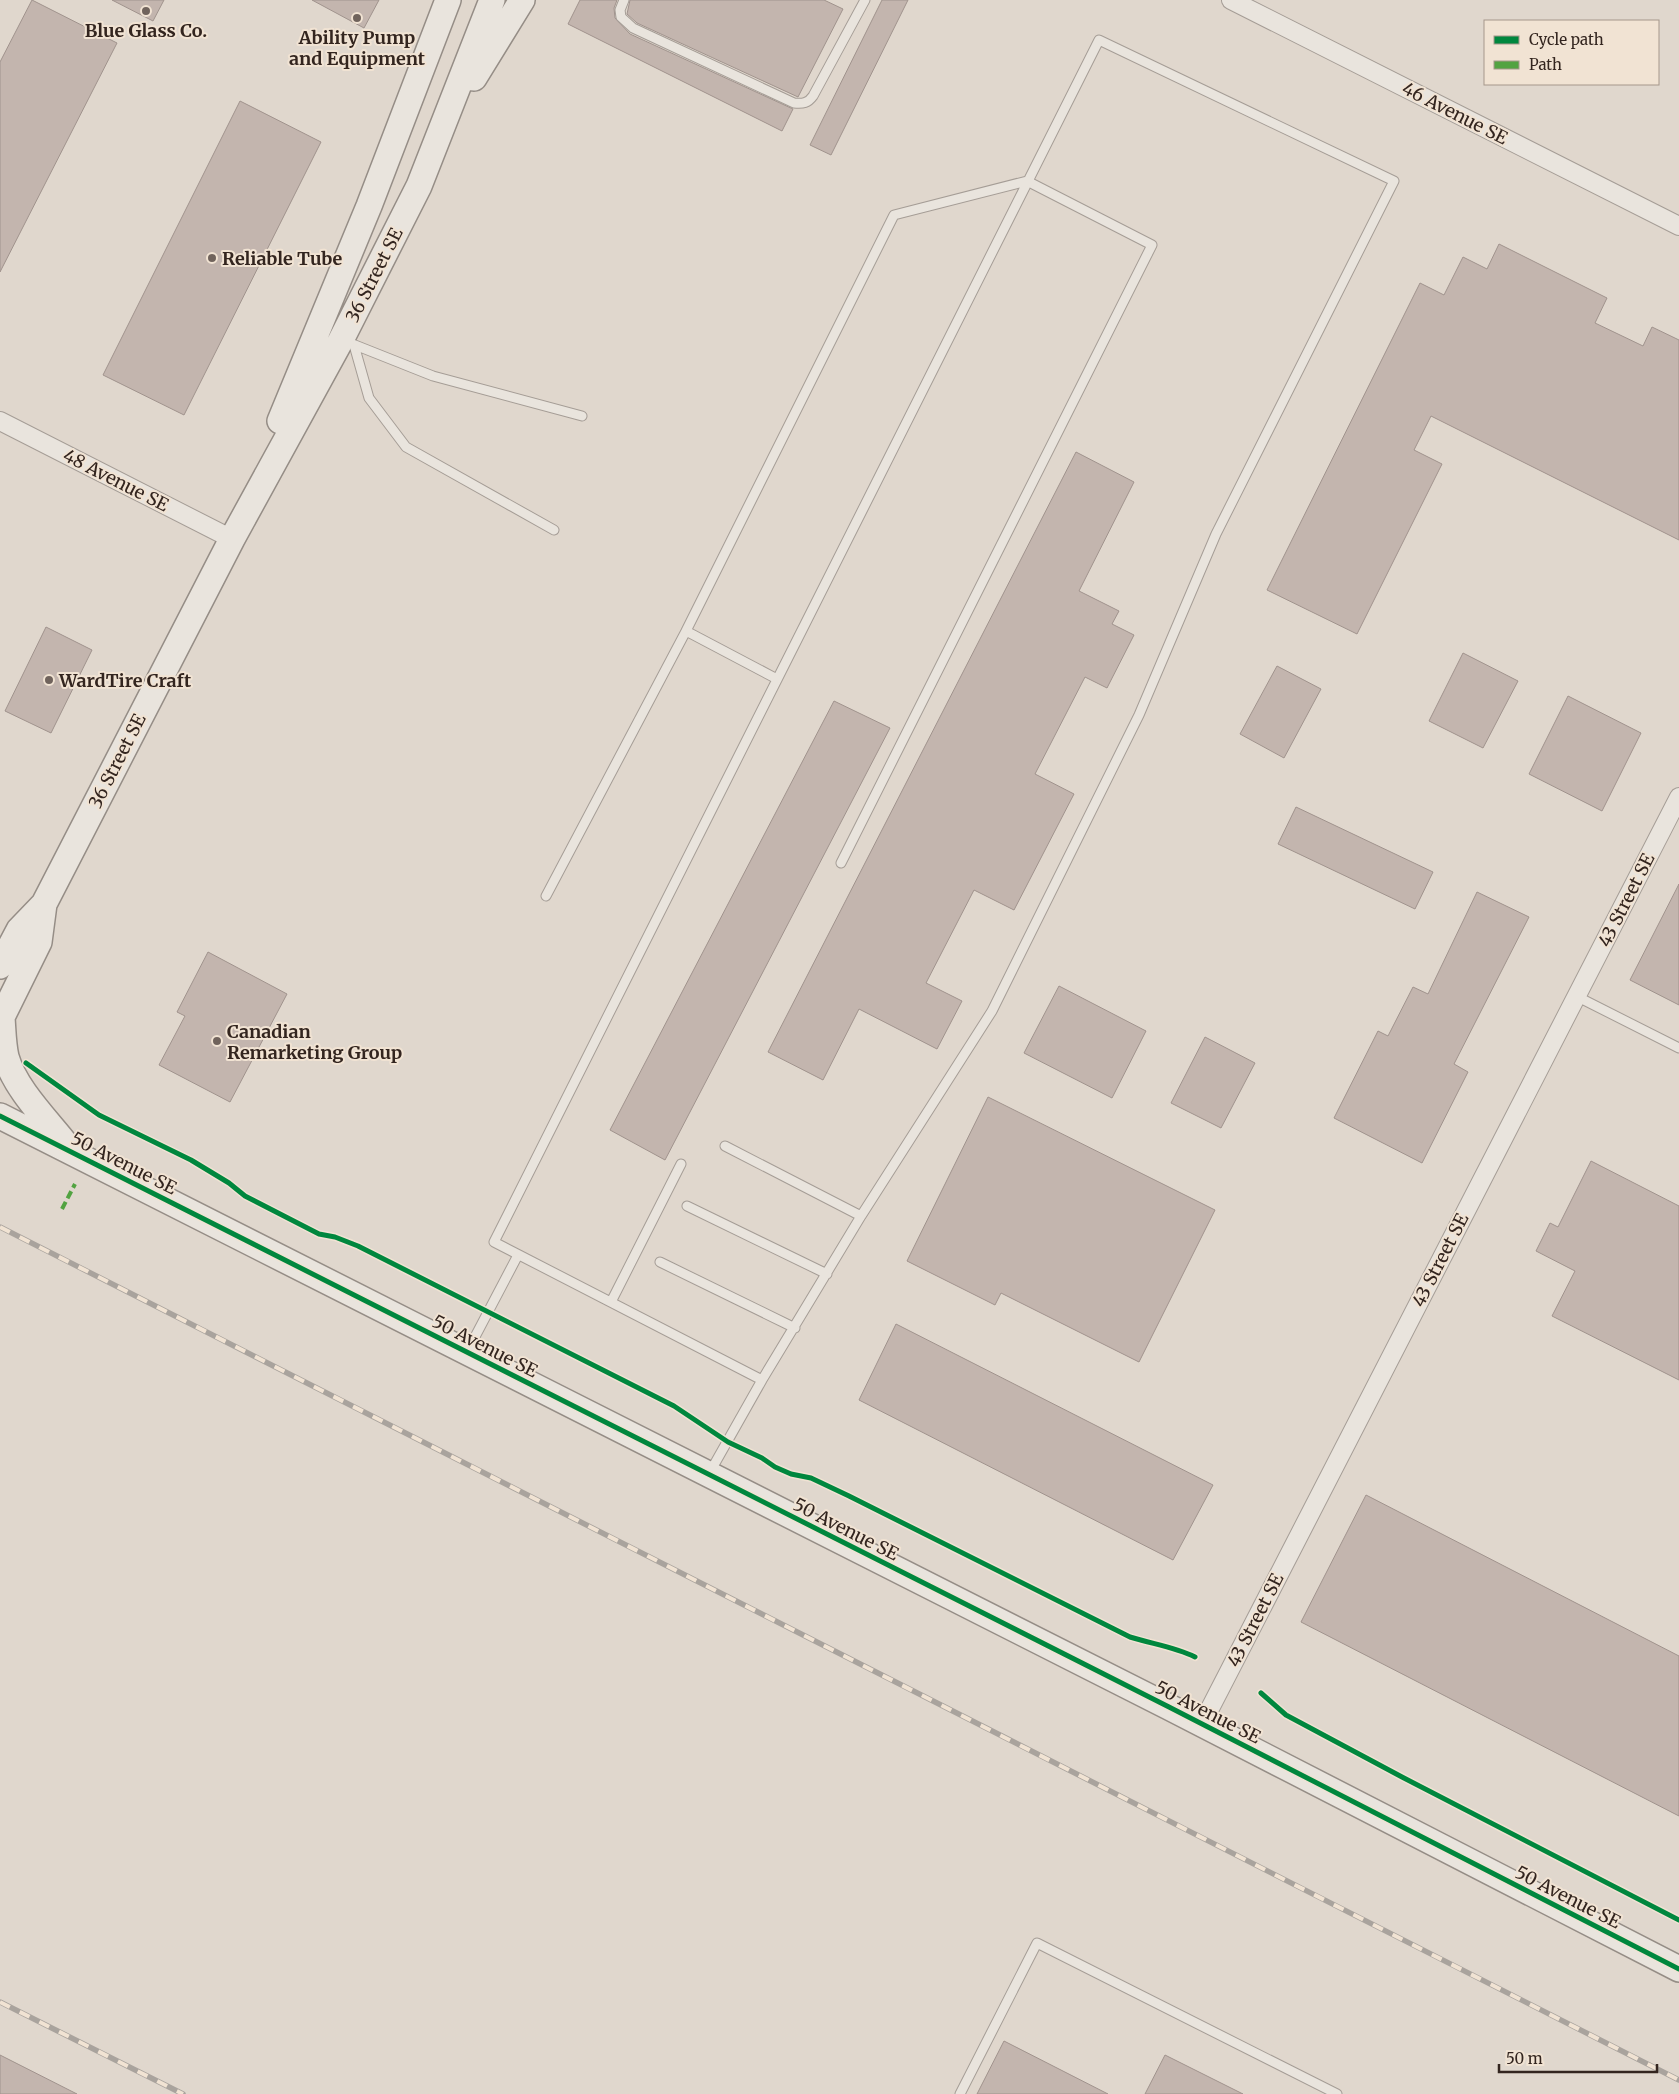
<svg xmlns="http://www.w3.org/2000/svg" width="1679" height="2094" viewBox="0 0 1679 2094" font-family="Merriweather,serif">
<rect width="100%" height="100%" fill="#e0d7cd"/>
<path fill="#c3b5ae" stroke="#a0938d" d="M32,0L117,43L0,272V62Z
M112,0H164L153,21Z
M312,0H379L364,28Z
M580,0H617L614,8L615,18L630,34L793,109L782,131L568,24Z
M630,0H824L843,9L798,97L637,23L627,14Z
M882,0H908L831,155L810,145Z
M240,101L321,142L184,415L103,375Z
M1499,244L1607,298L1595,323L1643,346L1652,327L1679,340V540L1431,416L1414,450L1442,464L1357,634L1267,590L1420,283L1444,295L1463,257L1487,269Z
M1076,452L1134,482L1079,591L1119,611L1112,624L1134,635L1107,688L1085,677L1035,774L1074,794L1014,910L974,890L926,983L962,1001L937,1049L859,1009L823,1080L768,1052Z
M46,627L92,650L51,733L5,711Z
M1463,653L1518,681L1483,748L1429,721Z
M1277,666L1321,689L1284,758L1240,734Z
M1568,696L1641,733L1602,811L1529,774Z
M834,701L890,728L665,1160L610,1130Z
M1296,807L1433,872L1415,909L1278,844Z
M1679,884V1005L1630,980Z
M1477,892L1529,917L1454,1064L1468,1072L1422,1163L1334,1118L1378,1031L1388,1036L1413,987L1428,994Z
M208,952L287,994L230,1102L159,1065L185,1016L177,1012Z
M1059,986L1146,1031L1112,1098L1024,1053Z
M1205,1037L1255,1063L1221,1128L1171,1103Z
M988,1097L1215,1210L1139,1362L1001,1293L995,1305L907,1261Z
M1591,1161L1679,1206V1380L1552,1316L1575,1271L1536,1251L1550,1223L1558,1227Z
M896,1324L1213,1485L1173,1560L859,1400Z
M1366,1495L1679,1656V1816L1301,1622Z
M1004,2041L1108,2094H977Z
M0,2055L77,2094H0Z
M1165,2055L1243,2094H1145Z"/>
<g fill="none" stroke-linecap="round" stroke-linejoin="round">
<g stroke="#a59d96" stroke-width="11">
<path id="lane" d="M624,0L620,10L621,17L633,28L794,103C803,104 808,103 813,96L865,0
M350,343L433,376L582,416
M354,345L369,398L406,447L554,530
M777,679L686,631L894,215L1027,181L1152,245L841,863
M546,896L686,631
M1576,996L1679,1048
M725,1146L861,1216
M687,1206L827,1274
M660,1262L795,1328
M611,1302L681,1164
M467,1352L518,1255
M710,1472L762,1380L861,1216L992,1011L1139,715L1216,534L1394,181L1099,40L494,1242L762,1380
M960,2094L1037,1943L1337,2094"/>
</g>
<g stroke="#a59d96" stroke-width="20">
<path id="street" d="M1231,0L1679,226
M0,421L232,539
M1202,1724L1679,797"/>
</g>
<g stroke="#958d86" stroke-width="28">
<path id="secondary" d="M474,78L522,0
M280,421L369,206L448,0
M0,966L19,930L44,904L232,539L341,340L419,186L492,0
M2,1018C3,1030 3,1044 6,1057C15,1089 48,1121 68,1147
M0,1021L39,942L44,904
M0,1116L1169,1707L1679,1969"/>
</g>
<use href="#lane" stroke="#e9e4dd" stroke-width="9"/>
<use href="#street" stroke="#e9e4dd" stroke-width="18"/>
<use href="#secondary" stroke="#e9e4dd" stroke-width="25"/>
<g stroke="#a9a39d" stroke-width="5.5">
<path id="rail" d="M0,1227L1679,2080
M0,2002L183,2094"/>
</g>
<use href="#rail" stroke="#f1e3d3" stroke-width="4" stroke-dasharray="11" stroke-linecap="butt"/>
<path stroke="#52a341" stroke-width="4" stroke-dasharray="8 4" stroke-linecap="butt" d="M62,1209L75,1184"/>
<g stroke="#f1e3d3" stroke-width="8">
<path id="cycleway" d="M26,1063L99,1115L191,1160L229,1183L245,1196L319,1234L335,1237L358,1246L674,1406L728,1442L762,1458L775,1467L791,1474L811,1478L849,1496L1130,1637C1152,1644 1175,1647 1195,1657
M0,1116L1169,1707L1679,1969
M1261,1693L1286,1715L1402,1777L1679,1920"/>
</g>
<use href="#cycleway" stroke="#00873e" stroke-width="5"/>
</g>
<g fill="#70635c" stroke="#f1e3d3" stroke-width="2">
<circle cx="146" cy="11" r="5"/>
<circle cx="357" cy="18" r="5"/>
<circle cx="212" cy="258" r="5"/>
<circle cx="49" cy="680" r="5"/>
<circle cx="217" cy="1041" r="5"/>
</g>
<g text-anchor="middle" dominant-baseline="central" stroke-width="4" stroke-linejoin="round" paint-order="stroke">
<g font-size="18" font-weight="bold" fill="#33251f" stroke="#f1e3d3" text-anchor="start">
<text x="146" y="30" text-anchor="middle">Blue Glass Co.</text>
<text x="357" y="37" text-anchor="middle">Ability Pump<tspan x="357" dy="21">and Equipment</tspan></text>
<text x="222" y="258">Reliable Tube</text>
<text x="59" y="680">WardTire Craft</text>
<text x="227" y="1031">Canadian<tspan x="227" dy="21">Remarketing Group</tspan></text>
</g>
<g font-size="18" fill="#33251f" stroke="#f1e3d3">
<text transform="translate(1455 113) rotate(27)">46 Avenue SE</text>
<text transform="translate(374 275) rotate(-63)">36 Street SE</text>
<text transform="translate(116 480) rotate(27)">48 Avenue SE</text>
<text transform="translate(117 761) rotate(-63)">36 Street SE</text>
<text transform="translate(1626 900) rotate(-63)">43 Street SE</text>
<text transform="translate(124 1163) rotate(27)">50 Avenue SE</text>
<text transform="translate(1440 1260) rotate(-63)">43 Street SE</text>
<text transform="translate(485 1346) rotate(27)">50 Avenue SE</text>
<text transform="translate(846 1529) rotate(27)">50 Avenue SE</text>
<text transform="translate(1255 1620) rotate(-63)">43 Street SE</text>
<text transform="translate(1208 1712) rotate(27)">50 Avenue SE</text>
<text transform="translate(1568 1897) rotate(27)">50 Avenue SE</text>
</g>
</g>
<rect x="1484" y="20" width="175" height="65" fill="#f1e3d3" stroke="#a5978b"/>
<rect x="1494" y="36" width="25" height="8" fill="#00873e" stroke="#a5978b"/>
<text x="1529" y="45" font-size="15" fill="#33251f">Cycle path</text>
<rect x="1494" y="61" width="25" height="8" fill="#52a341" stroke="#a5978b"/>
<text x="1529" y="70" font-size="15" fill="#33251f">Path</text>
<path d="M1499 2064v8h158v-8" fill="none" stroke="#33251f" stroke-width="2.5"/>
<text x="1506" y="2064" font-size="15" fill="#33251f" stroke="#f1e3d3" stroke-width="4" paint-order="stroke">50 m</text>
</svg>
